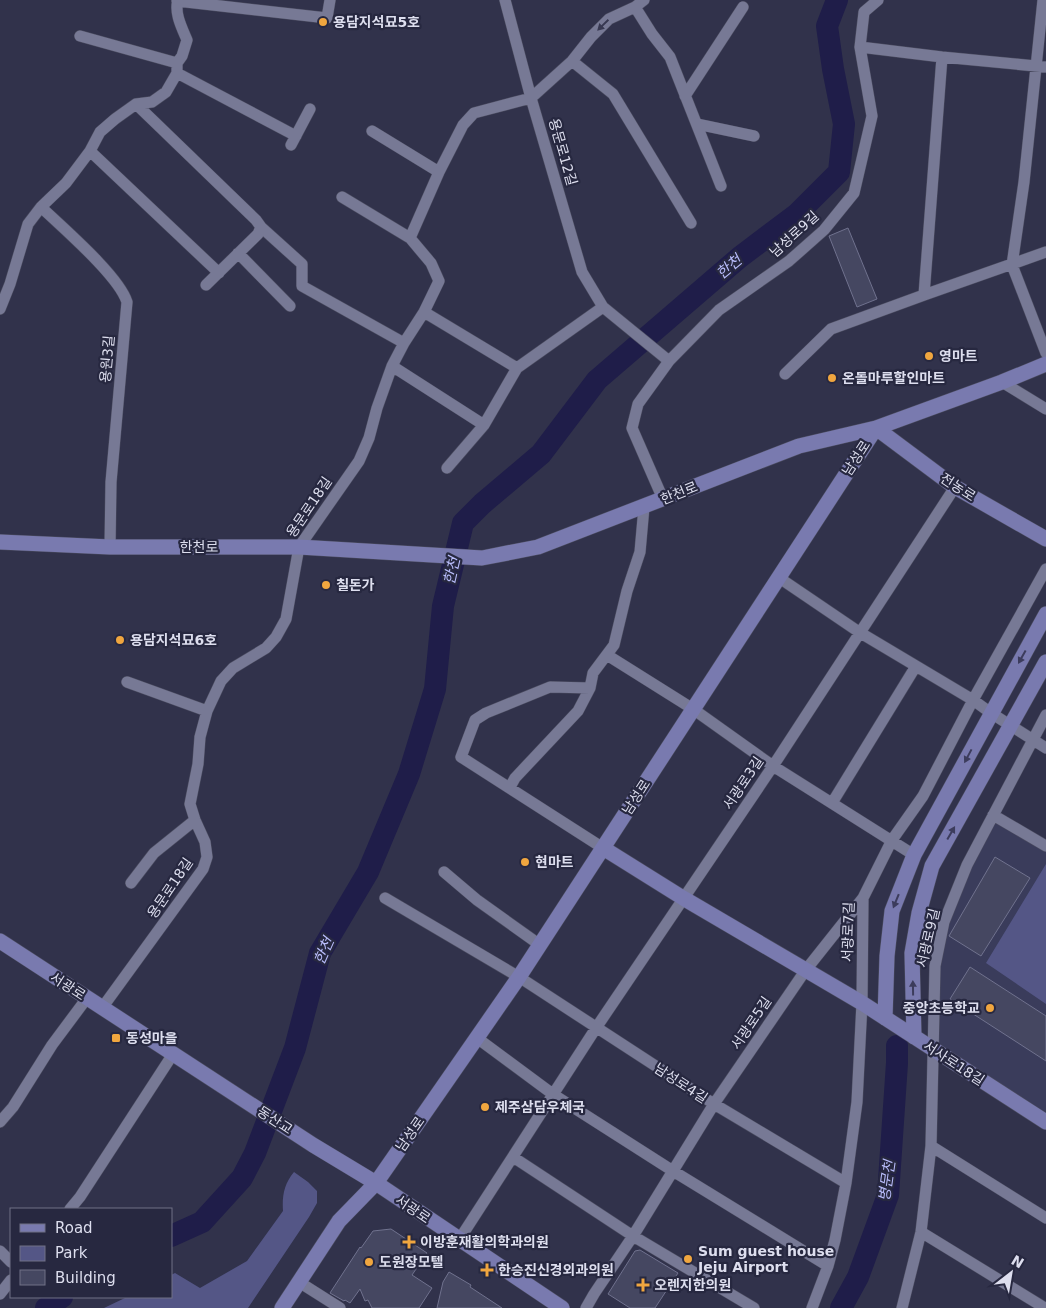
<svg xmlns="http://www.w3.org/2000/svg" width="1046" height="1308" viewBox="0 0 1046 1308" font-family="'DejaVu Sans','Noto Sans KR',sans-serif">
<rect width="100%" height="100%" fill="#31324b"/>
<path fill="#3a3c5b" d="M993,815L1046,846V1122L934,1050L935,966L944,922Z"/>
<path fill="#545686" d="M1046,864V1004L986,963Z
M294,1172L308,1182L317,1191V1203L309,1217L248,1308H104L127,1297H171V1275L175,1273L200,1288L247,1261L283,1211C282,1196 284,1184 294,1172Z"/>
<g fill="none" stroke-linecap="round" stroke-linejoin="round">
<path stroke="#1f1d49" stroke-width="22" d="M171,1236L202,1222L242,1178L255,1153L295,1048L320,953L368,872L409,774L435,689L443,606L463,523L482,504L541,454L597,380L740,257L797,214L839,172L844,124L833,69L827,26L837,0
M46,1308L62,1297
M841,1308L858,1277L888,1195L897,1063V1046"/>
</g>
<path fill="#454761" stroke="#70728e" d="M848,228L877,299L857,307L829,236Z
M995,857L1030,878L981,956L949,936Z
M970,967L1046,1016V1061L950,999Z
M391,1229L427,1253L412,1275L432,1288L419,1308H372L368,1300L365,1301L360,1289L350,1303L345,1300L344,1301L330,1293L360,1247L361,1248L373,1231Z
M640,1250L678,1273L655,1308H630L608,1294L635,1251Z
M449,1272L471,1285L470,1287L502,1308H437L443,1282Z"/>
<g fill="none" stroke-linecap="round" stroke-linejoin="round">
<g stroke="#4c4d61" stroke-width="12">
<path id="street" d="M505,0L531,98L582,272L603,307L669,361
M1043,0L1024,182L1012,265L1046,353
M177,1L327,18L330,0
M635,7L652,34L670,57L721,186
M80,36L177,63
M860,47L942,57L1046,67
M942,57L924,295L1046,252
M572,61L613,94L691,223
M177,73L296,136
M685,96L743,7
M136,104L256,220L261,227L258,234L206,285
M697,124L754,136
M372,131L439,172
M291,145L310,109
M90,151L219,273
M342,197L410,238
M41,207C63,228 119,276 127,302L111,482L110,547
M261,227L302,264V286L404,343
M238,253L290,306
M0,309L10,284L28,224L41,207L66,183L90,151L100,132L115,119L136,104L152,102L166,92L177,73V63L182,56L187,40C182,28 174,13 178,0
M424,312L517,368
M392,366L484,425
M785,374L831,329L924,295
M1002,382L1046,409
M447,468L484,425L517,368L603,307
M663,499L632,428L638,404L669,361L719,310L789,261L824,230L854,193L872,116L860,47L864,12L878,0
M778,577L859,632L973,700L991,713L1046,748
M607,655L693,709L773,766L914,855
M127,682L207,711
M590,688L550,687L486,713L475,720L461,757L603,848
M510,787L515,778L578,711L590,688L593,673L614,645L627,591L640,552L644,507
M832,803L916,666
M993,815L1046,846
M444,872L477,900L540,945
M131,883L154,853L195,820
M385,898L519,977L714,1104L846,1183
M102,1008L203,869L207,857L205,842L195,820L190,804L198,764L200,737L207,711L221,681L233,668L266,648L276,637L286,619L299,547L359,461L369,438L377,408L392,366L404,343L424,312L439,281L431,263L410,238L439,172L463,125L474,113L531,98L572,61L591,37L609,19L635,7L644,0
M477,1038L554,1095L673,1171L828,1266
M0,1122L13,1107L52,1045L87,998
M931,1146L1046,1218
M513,1157L633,1236L754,1308
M70,1209L80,1197L173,1054
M921,1232L1045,1308
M459,1240L596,1028L773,766L955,487
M0,1251L11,1262
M299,1282L340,1308
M0,1294L11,1280
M586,1308L594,1294L633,1236L714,1104L805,971L863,898
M812,1308L828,1266L835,1240L846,1183L857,1102L862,1003L863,898L892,840L923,796L973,700L1046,569
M902,1308L921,1232L931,1146L935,966L944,922L967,865L1046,715"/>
</g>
<g stroke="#4c4d61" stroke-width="16">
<path id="secondary" d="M876,428L955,487L1046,539
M0,542L110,547H299L482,558L538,547L799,446L876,428L1002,382L1046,364
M603,848L683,898L862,1003L1046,1122
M0,941L313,1145L376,1183L562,1308
M885,1018L887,956L892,911L914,855L1046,614
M914,1037L912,953L919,913L932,866L1046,662
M282,1308L339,1221L376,1183L519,977L876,428"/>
</g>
<use href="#street" stroke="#777995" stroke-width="11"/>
<use href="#secondary" stroke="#797aaf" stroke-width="15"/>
</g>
<defs><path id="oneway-solid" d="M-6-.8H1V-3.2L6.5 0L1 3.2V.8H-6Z" transform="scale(1.25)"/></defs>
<use fill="#373851" href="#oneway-solid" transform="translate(603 25) rotate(136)"/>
<g fill="#3c3c5c">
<use href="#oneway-solid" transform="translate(1022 657) rotate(119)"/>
<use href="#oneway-solid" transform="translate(968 756) rotate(118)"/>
<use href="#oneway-solid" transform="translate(951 833) rotate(-60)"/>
<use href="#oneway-solid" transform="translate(896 901) rotate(112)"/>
<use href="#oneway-solid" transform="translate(913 988) rotate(-91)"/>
</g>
<g fill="#f0a63f" stroke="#272840" stroke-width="2">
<circle cx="323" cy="22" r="5"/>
<circle cx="929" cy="356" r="5"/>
<circle cx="832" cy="378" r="5"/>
<circle cx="326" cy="585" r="5"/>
<circle cx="120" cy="640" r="5"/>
<circle cx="525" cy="862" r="5"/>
<circle cx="990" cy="1008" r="5"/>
<rect x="111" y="1033" width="10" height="10" rx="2.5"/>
<circle cx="485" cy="1107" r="5"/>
<path d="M406.5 1234.5h5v5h5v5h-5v5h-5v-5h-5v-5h5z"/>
<circle cx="688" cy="1259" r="5"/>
<circle cx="369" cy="1262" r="5"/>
<path d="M484.5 1262.5h5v5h5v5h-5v5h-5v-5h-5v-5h5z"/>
<path d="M640.5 1277.5h5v5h5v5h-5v5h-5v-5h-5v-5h5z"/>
</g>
<g text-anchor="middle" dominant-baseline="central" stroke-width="4.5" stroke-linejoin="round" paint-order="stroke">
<g font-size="14" font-weight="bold" fill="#dddeee" stroke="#272840" text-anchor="start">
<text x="333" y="22">용담지석묘5호</text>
<text x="939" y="356">영마트</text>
<text x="842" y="378">온돌마루할인마트</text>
<text x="336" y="585">칠돈가</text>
<text x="130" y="640">용담지석묘6호</text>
<text x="535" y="862">현마트</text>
<text x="980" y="1008" text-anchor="end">중앙초등학교</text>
<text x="126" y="1038">동성마을</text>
<text x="495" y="1107">제주삼담우체국</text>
<text x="420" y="1242">이방훈재활의학과의원</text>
<text x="698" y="1251">Sum guest house<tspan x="698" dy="16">Jeju Airport</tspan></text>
<text x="379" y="1262">도원장모텔</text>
<text x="498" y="1270">한승진신경외과의원</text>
<text x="654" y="1285">오렌지한의원</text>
</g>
<g font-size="14" fill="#dddeee" stroke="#272840">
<text transform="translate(563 152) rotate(74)">용문로12길</text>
<text transform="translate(794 234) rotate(-42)">남성로9길</text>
<text transform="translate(107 359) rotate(-85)">용원3길</text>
<text transform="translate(856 458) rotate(-57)">남성로</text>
<text transform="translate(958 487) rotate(33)">전농로</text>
<text transform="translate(679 493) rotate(-22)">한천로</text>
<text transform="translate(309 507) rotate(-56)">용문로18길</text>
<text x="199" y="547">한천로</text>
<text transform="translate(743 783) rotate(-56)">서광로3길</text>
<text transform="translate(636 797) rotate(-57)">남성로</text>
<text transform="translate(170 888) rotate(-56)">용문로18길</text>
<text transform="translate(848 932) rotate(-88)">서광로7길</text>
<text transform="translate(928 938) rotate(-77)">서광로9길</text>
<text transform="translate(68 986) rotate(33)">서광로</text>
<text transform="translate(751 1023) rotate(-56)">서광로5길</text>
<text transform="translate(954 1063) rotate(33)">서사로18길</text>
<text transform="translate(681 1083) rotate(33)">남성로4길</text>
<text transform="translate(275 1120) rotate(33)">동산교</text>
<text transform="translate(410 1134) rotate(-55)">남성로</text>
<text transform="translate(413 1209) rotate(34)">서광로</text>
</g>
<g font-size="15" font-style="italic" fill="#b9bdfb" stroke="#272840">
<text transform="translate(729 267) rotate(-40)">한천</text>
<text transform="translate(452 571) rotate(-77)">한천</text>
<text transform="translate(324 951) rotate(-66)">한천</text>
<text transform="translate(887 1181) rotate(-82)">병문천</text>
</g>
</g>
<rect x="10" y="1208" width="162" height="90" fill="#272840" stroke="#707186"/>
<rect x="20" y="1224" width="25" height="8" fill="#797aaf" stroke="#707186"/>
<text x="55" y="1233" font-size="15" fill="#dddeee">Road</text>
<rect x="20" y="1246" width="25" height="15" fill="#545686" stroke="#707186"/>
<text x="55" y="1258" font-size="15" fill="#dddeee">Park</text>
<rect x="20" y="1270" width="25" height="15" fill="#454761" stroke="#707186"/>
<text x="55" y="1283" font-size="15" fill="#dddeee">Building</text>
<g transform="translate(1011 1273) rotate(31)" stroke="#272840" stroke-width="4" paint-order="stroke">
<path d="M0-4L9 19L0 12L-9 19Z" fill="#dddeee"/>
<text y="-8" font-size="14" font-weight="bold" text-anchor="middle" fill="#dddeee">N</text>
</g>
</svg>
